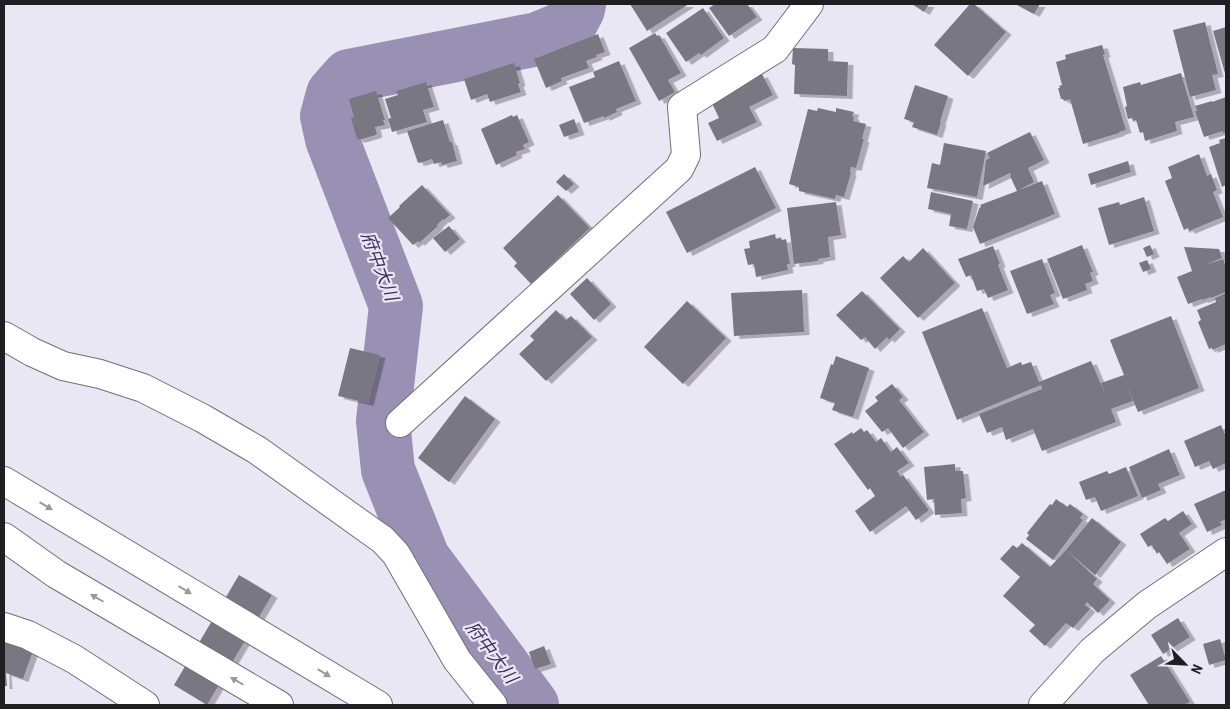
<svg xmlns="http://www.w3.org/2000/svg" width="1230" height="709" viewBox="0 0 1230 709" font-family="'Roboto Condensed','Noto Sans JP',sans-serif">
<defs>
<filter id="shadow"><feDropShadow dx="5.5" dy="3" stdDeviation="0" flood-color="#0004"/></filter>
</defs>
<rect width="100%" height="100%" fill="#eae7f5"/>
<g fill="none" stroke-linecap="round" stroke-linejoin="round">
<path stroke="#9891b4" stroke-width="54" d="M532,705L423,558L388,470L383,421L396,306L332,139L327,116L333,94L349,76L538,39L569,26L578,9L579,4"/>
</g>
<path fill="#797782" filter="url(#shadow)" d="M630,4H689L647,31Z
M715,4H747L757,17L729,36L709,8Z
M912,4H929L924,12Z
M970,4H974L1006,32L968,76L934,45Z
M1015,4H1040L1034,14Z
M703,8L724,38L701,55L699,53L686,62L666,33Z
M1205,22L1218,74L1212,75L1216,90L1190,97L1173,30Z
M1226,27V77L1213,31Z
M655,33L657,36L659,35L681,73L668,80L675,92L659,101L629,48Z
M598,34L605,52L596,55L597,57L586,61L589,68L561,78L562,81L546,88L534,59Z
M1102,45L1105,54L1103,55L1126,130L1119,132V133L1083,144L1070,99L1064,101L1063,99H1061L1058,88H1060L1059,86L1062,85L1056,62L1066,59L1065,55Z
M793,48L828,49V61L848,62L847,96L794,94L795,65L792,64Z
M619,61L636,101L616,109L617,112L604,118V116L584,123L569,87L595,77L593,72Z
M514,63L520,83L518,84L521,92L490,102L487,94L471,100L464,79Z
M1181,73L1194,117L1175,122L1177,131L1145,141L1143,132L1140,133L1136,120L1133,121L1132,118L1128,119L1125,107L1127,106L1123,87L1140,82L1141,85Z
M762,74L773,95L749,107L757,122L717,141L708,123L719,118L710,99Z
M426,82L434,107L423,110L427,122L392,132L388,119L391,118L385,99L398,95L396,91Z
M915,85L948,96L940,122H941L937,135L912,127L914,122L904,119Z
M376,91L385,120H383L385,125L375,127L377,134H376V135L359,140V139H357L351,118L354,117L349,99Z
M1226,97V132L1223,133V131L1204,137L1195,111H1197L1195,106L1212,101V102Z
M818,108L836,112V108L854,112L852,116L854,117L853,121L866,124L862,139H864L856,168L851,167L850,172L851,173L844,197L836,195L835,199L799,191V187L789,184L808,109L817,111Z
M512,115L513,117L517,115L529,142L523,145L525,149L516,152L517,155L496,165L481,129Z
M574,119L579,132L564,137L559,125Z
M443,120L450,142H452L457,161L442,165L441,162L434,164L432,159L420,163L419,162L418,163L407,131Z
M1030,132L1044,160L1028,168L1034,182L1019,190L1042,181L1055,214L980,244L973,227L979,209V208L981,207L980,205L1017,191L1010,176L1011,175L1010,173L983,186L986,160L990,158L987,153Z
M1226,138V185L1222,187L1209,147L1220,143L1219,140Z
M944,143L986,151L977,197L927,188L932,163L940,165Z
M1199,154L1207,176L1211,174L1217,190L1213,192L1223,217L1189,231L1188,228L1184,230L1165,181L1172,178L1168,167Z
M1128,161L1131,172L1091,185L1088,174Z
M755,167L776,208L687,253L666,212Z
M564,174L574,184L566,191L556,182Z
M422,185L450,215L444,220L443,219L437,225L438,226L419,243L418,241L413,245L388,218L400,207L399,206Z
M931,192L973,201L967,229L949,226L951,214L928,209Z
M558,195L590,228L531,284L514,266L517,263L503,248Z
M1144,197L1154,231L1109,245L1098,208L1119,202L1120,205Z
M836,202L841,235L828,237L830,257L818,259V261L794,264L787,208Z
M449,226L460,239L445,252L433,238Z
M775,234L776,239L781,238L782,240L786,239L790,264H787L788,270L756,277L754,264L748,265L744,249L750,248L749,241Z
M1082,245L1093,272L1090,273L1093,281L1085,284L1087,290L1063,299L1047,259Z
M1150,245L1154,254L1147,257L1143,248Z
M993,246L1000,264L998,265L1008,290L988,298L984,289L977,291L971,275L966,277L958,259Z
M1184,247L1219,249L1222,258L1205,265L1223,259L1226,267V292L1211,298V297L1203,300L1202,299L1188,304L1177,277L1192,271Z
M923,248L955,283L918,318L880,278L903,256L909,262Z
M1042,259L1055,293L1050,295L1054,304L1027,314L1010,271Z
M1147,260L1151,269L1143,272L1139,263Z
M587,278L611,304L594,320L570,294Z
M802,290L804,332L734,336L731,293Z
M862,291L900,329L889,340L887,337L875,349L865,337L861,340L836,315Z
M1226,293V344L1212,350V348L1209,349L1198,322L1201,320L1197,310L1216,302L1215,298Z
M687,301L726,338L683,384L644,347Z
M982,308L1007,368L1021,362L1022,365L1031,362L1039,382L1091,361L1106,396L1101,383L1124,375L1110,340L1171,316L1199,388L1138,412L1125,381L1133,401L1111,409L1116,422L1042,451L1033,429L1006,440L1002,427L987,433L979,414L1042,389L1041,385L957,420L922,332Z
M556,310L566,320L571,316L592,337L546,381L519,354L534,340L530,336Z
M350,348L380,355L368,403L338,396Z
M836,356L869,368L853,417L832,410L835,403L820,398L831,364L833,365Z
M892,384L903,397L899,400L924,432L903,448L888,428L882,432L865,411L878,401L875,397Z
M465,396L495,419L449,482L418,458Z
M1221,425L1226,437V463L1213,469L1209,461L1195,467L1184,441Z
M861,428L864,432L867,430L876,442L881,438L891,452L897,447L909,463L897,471L901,477L903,475L929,510L916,520L906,506L870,532L855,511L875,496L870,488L868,490L834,444L852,432L853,434Z
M1169,449L1180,475L1158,484L1161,490L1142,498L1129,467Z
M955,464V471H963L966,498L961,499L962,513L935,515L934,499L927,500L924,467Z
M1126,467L1138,496L1101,511L1095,497L1086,500L1079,482L1107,471L1109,474Z
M1226,490V519L1220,522L1222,525L1207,532L1194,504Z
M1056,499L1067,507L1070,504L1083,514L1080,518L1083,520L1053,560L1026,539L1029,535L1027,533L1050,504L1052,505Z
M1183,511L1192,524L1179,533L1190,549L1167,564L1159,552L1157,554L1152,545L1148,547L1140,534L1165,518L1168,521Z
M1092,518L1121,542L1095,575L1066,550Z
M1022,543L1050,567L1066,550L1097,579L1093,584L1110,600L1098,613L1087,602L1085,605L1090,609L1073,628L1066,623L1045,646L1029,631L1035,625L1003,596L1020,577L1000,559L1013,545L1017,548Z
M239,575L272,595L207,705L174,685Z
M1178,618L1190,637L1163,654L1151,635Z
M1220,639L1226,660L1209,665L1203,644Z
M4,641L33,651L23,679L6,673L7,686H4Z
M544,646L551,664L535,669L529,652Z
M1161,656L1190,702L1184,705H1149L1130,675Z"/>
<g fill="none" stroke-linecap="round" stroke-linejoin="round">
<g stroke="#706e7a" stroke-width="30">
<path id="minor" d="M4,336L32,352L63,366L100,374L143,388L202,418L257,450L383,540L396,554L457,660L493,705
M400,423L679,169L686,155L682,107L775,49L809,4
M4,627L28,635L74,659L145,705"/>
</g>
<g stroke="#706e7a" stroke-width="30">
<path id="tertiary" d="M1043,705L1092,651L1147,605L1226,552"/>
</g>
<g stroke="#706e7a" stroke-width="30">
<path id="motorway" d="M4,481L378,705
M4,537L56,574L279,705"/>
</g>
<use href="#minor" stroke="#fff" stroke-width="28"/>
<use href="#tertiary" stroke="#fff" stroke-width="28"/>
<use href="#motorway" stroke="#fff" stroke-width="28"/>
</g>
<defs><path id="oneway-solid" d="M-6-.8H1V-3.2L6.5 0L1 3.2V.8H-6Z" transform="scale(1.25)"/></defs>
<g fill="#9a9a9c">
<use href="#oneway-solid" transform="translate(46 506) rotate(31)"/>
<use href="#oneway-solid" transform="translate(185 590) rotate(31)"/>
<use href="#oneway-solid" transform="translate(97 598) rotate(-150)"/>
<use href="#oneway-solid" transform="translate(324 673) rotate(31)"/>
<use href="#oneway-solid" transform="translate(237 681) rotate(-150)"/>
</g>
<g text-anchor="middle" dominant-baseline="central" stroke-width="4.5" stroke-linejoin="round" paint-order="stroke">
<g font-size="18" font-style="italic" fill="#3d305f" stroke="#eae7f5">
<text transform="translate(380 266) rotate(69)">府中大川</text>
<text transform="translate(492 652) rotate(53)">府中大川</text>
</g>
</g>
<rect width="1230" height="709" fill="none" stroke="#1f1e23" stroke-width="10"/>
<g transform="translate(1185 664) rotate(114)" stroke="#eae7f5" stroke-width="4" paint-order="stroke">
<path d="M0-4L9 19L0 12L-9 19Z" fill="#1f1e23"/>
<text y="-8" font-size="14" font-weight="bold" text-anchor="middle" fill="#1f1e23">N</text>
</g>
</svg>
